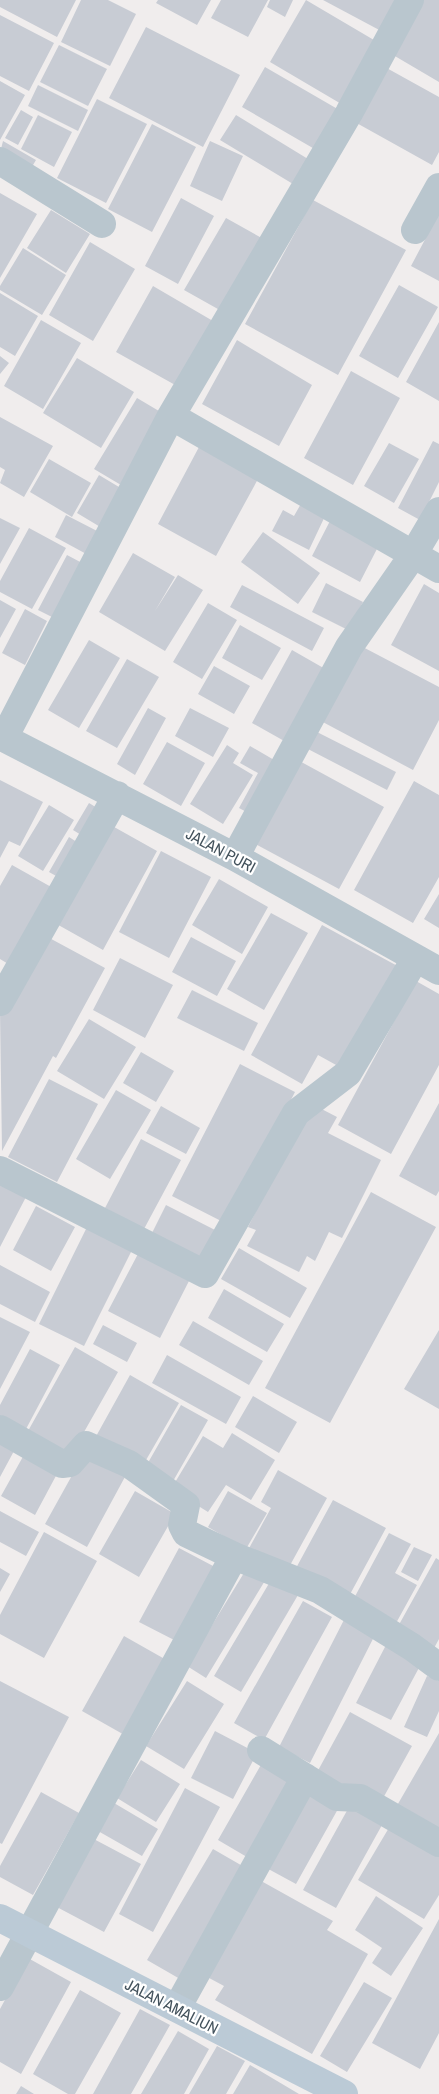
<svg xmlns="http://www.w3.org/2000/svg" width="439" height="2094" viewBox="0 0 439 2094" font-family="'Archivo Narrow',sans-serif">
<rect width="100%" height="100%" fill="#f0eded"/>
<path fill="#c8ccd4" d="M0,0H76L57,37L0,7Z
M81,0H108L136,14L110,66L61,42Z
M158,0H211L197,25L156,3Z
M221,0H268L248,37L211,18Z
M270,0H293L285,17L267,7Z
M306,0L379,43L343,105L270,62Z
M323,0H400L383,32Z
M418,0H439V82L388,52Z
M0,15L54,43L29,91L0,76Z
M146,27L240,75L203,147L109,98Z
M59,45L107,69L88,106L40,82Z
M383,66L439,97V152L432,165L353,121Z
M265,67L341,111L318,151L242,107Z
M0,81L25,95L0,140Z
M38,85L88,110L78,131L28,106Z
M97,99L147,124L106,203L57,178Z
M21,110L33,117L18,145L5,138Z
M38,115L72,132L54,167L21,149Z
M236,115L308,159L293,184L220,140Z
M152,124L196,147L152,232L108,209Z
M3,141L36,160L30,170L0,153Z
M210,141L243,156L222,201L190,186Z
M0,193L37,214L0,278Z
M181,198L214,216L178,284L145,266Z
M313,200L406,250L338,375L245,324Z
M51,210L90,234L66,273L27,248Z
M439,213V281L411,266Z
M226,218L267,241L225,313L184,290Z
M90,242L135,269L93,341L49,315Z
M23,248L66,275L42,315L0,290V286Z
M399,285L438,307L398,378L359,356Z
M153,286L213,321L177,386L116,352Z
M0,293L38,316L15,356L0,347Z
M41,320L81,343L43,409L4,386Z
M439,322V401L406,382Z
M237,340L312,385L279,446L202,404Z
M0,356L9,363L0,374Z
M77,358L134,392L101,448L43,413Z
M351,371L400,398L353,485L304,458Z
M137,398L164,414L121,485L94,469Z
M0,417L53,446L24,497L0,483L5,470L0,467Z
M433,441L439,444V482L420,520L398,508Z
M389,443L419,459L394,503L364,486Z
M199,447L258,479L216,556L158,524Z
M49,459L91,483L72,517L30,492Z
M99,475L129,493L107,531L77,513Z
M302,502L326,514L309,550L272,531L283,510L294,516Z
M66,515L101,533L90,556L55,537Z
M0,518L20,528L0,564Z
M331,519L379,545L360,582L312,556Z
M29,528L66,548L32,609L0,592V581Z
M263,532L320,573L298,604L241,562Z
M133,553L175,577L155,611L178,575L203,590L165,651L99,612Z
M67,555L84,564L56,619L38,610Z
M326,583L363,602L348,630L312,612Z
M424,584L439,593V671L391,645Z
M242,585L324,628L312,651L230,607Z
M0,600L16,609L0,638Z
M208,603L237,620L202,679L173,662Z
M25,609L47,621L25,665L2,653Z
M240,625L281,648L262,680L222,658Z
M89,640L120,658L79,728L48,710Z
M359,645L439,687V720L413,770L319,720Z
M292,650L327,670L286,742L252,723Z
M127,659L159,677L117,748L86,731Z
M214,666L250,686L234,714L198,694Z
M148,708L166,718L135,775L117,764Z
M190,708L229,728L213,757L175,736Z
M315,731L396,772L387,790L306,748Z
M167,742L205,763L181,806L143,784Z
M227,745L239,753L233,763L253,775L223,824L190,804Z
M250,746L281,764L254,816L239,808L258,773L240,763Z
M294,758L384,807L339,889L250,841Z
M0,780L43,802L20,846L9,841L0,858Z
M414,781L439,795V877L413,923L354,890Z
M89,803L102,811L86,838L73,830Z
M49,805L74,820L43,871L18,856Z
M107,823L157,851L103,950L53,922Z
M69,837L83,846L65,881L49,872Z
M161,851L211,877L169,958L119,932Z
M12,865L53,888L10,965L0,959V886Z
M219,879L268,907L242,954L192,925Z
M439,894V928L424,919Z
M271,913L308,933L264,1010L227,989Z
M322,925L403,969L347,1071L318,1055L302,1084L251,1055Z
M42,934L105,968L56,1058L53,1056L2,1151L0,1011Z
M191,937L236,961L217,996L172,972Z
M120,958L173,985L145,1038L93,1010Z
M416,981L439,994V1065L391,1154L338,1125Z
M192,990L258,1023L244,1051L177,1018Z
M89,1019L136,1047L104,1099L57,1071Z
M141,1052L174,1071L156,1102L123,1083Z
M240,1064L295,1092L227,1224L172,1196Z
M49,1079L98,1104L57,1182L8,1157Z
M116,1090L151,1110L110,1179L76,1159Z
M310,1103L337,1117L328,1133L381,1160L342,1238L329,1232L315,1261L307,1256L299,1272L247,1246L256,1230L248,1227Z
M439,1103V1191L436,1196L399,1176Z
M161,1106L200,1128L186,1154L146,1133Z
M141,1139L181,1160L144,1229L105,1208Z
M0,1183L26,1197L0,1247Z
M371,1192L436,1227L330,1423L265,1388Z
M166,1205L215,1230L201,1257L152,1233Z
M36,1206L75,1227L51,1271L13,1250Z
M88,1225L133,1248L84,1346L39,1324Z
M239,1248L307,1288L290,1318L221,1279Z
M139,1252L190,1279L160,1338L108,1311Z
M0,1265L50,1292L35,1322L0,1304Z
M224,1289L284,1324L267,1352L208,1318Z
M0,1317L30,1332L0,1389Z
M193,1321L263,1361L249,1385L179,1345Z
M103,1325L137,1343L127,1362L93,1344Z
M439,1330V1409L404,1389Z
M75,1347L118,1372L71,1455L28,1431Z
M30,1349L60,1365L26,1429L0,1415V1405Z
M167,1355L241,1397L226,1424L152,1383Z
M130,1375L179,1403L142,1467L94,1440Z
M253,1396L297,1422L279,1453L235,1427Z
M181,1405L208,1420L172,1483L145,1468Z
M232,1433L275,1460L251,1500L226,1485L208,1512L171,1489L203,1436L223,1448Z
M0,1443L14,1451L0,1477Z
M85,1452L126,1475L87,1547L45,1524Z
M25,1453L58,1472L35,1515L1,1496Z
M278,1470L327,1498L288,1569L247,1552L271,1508L261,1502Z
M135,1491L175,1514L139,1577L99,1554Z
M228,1491L267,1513L246,1549L208,1527Z
M333,1500L386,1528L348,1598L295,1570Z
M0,1511L39,1532L26,1556L0,1542Z
M44,1532L97,1561L44,1658L0,1634V1615Z
M389,1533L411,1544L395,1573L417,1585L395,1625L352,1602Z
M414,1547L432,1555L418,1581L401,1572Z
M179,1548L215,1567L176,1641L139,1622Z
M436,1558L439,1560V1639L433,1650L396,1630Z
M0,1568L10,1574L0,1592Z
M247,1568L266,1579L206,1678L187,1666Z
M271,1580L298,1595L241,1692L214,1676Z
M303,1601L332,1617L264,1740L234,1723Z
M347,1614L378,1629L310,1763L279,1747Z
M124,1636L170,1662L128,1737L82,1711Z
M386,1645L421,1664L391,1720L356,1703Z
M427,1676L439,1681V1711L427,1737L404,1727Z
M0,1681L69,1717L2,1844L0,1843Z
M187,1681L224,1704L184,1769L146,1746Z
M350,1712L412,1746L382,1800L349,1795L315,1776Z
M215,1731L257,1753L233,1799L191,1778Z
M439,1733V1835L395,1809Z
M141,1760L180,1784L156,1822L117,1798Z
M262,1763L296,1782L252,1860L218,1840Z
M185,1788L220,1807L153,1932L119,1914Z
M304,1790L338,1809L296,1884L261,1865Z
M41,1792L79,1813L33,1895L0,1877V1866Z
M114,1803L158,1829L142,1856L98,1831Z
M349,1807L382,1825L336,1908L303,1890Z
M390,1826L439,1855V1895L424,1919L358,1880Z
M90,1837L141,1864L104,1932L53,1905Z
M213,1849L246,1868L180,1979L147,1960Z
M252,1876L333,1921L327,1930L368,1954L312,2054L215,2000L224,1986L198,1972Z
M376,1896L423,1928L391,1976L372,1963L382,1948L355,1930Z
M439,1919V2033L420,2069L372,2043Z
M28,1958L71,1982L21,2074L0,2062V2009Z
M364,1982L392,1998L347,2072L320,2056Z
M80,1990L121,2013L75,2094H68L33,2074Z
M140,2009L170,2025L131,2094H93Z
M178,2031L209,2049L184,2094H141Z
M217,2046L245,2061L226,2094H189Z
M250,2065L299,2094H233Z
M21,2086L34,2094H16Z"/>
<g fill="none" stroke-linecap="round" stroke-linejoin="round">
<path stroke="#b9c6ce" stroke-width="28" d="M0,161L102,224
M415,230L439,187
M171,416L439,569
M0,736L235,857L439,971
M4,738L171,416L349,113L410,0
M235,857L349,647L413,555L439,511
M0,1002L117,795
M0,1170L205,1274L296,1113L348,1073L415,959
M0,1429L62,1464L70,1463L86,1445L129,1464L186,1505L182,1525L186,1533L234,1556L320,1590L412,1647L439,1667
M261,1750L337,1797L360,1798L439,1843
M0,1987L234,1556
M177,2008L305,1777"/>
<path stroke="#bbcad6" stroke-width="28" d="M0,1918L344,2094"/>
</g>
<g text-anchor="middle" dominant-baseline="central" stroke-width="4.5" stroke-linejoin="round" paint-order="stroke">
<g font-size="16" fill="#43525c" stroke="#fff">
<text transform="translate(221 850) rotate(28)">JALAN PURI</text>
<text transform="translate(172 2006) rotate(27)">JALAN AMALIUN</text>
</g>
</g>
</svg>
